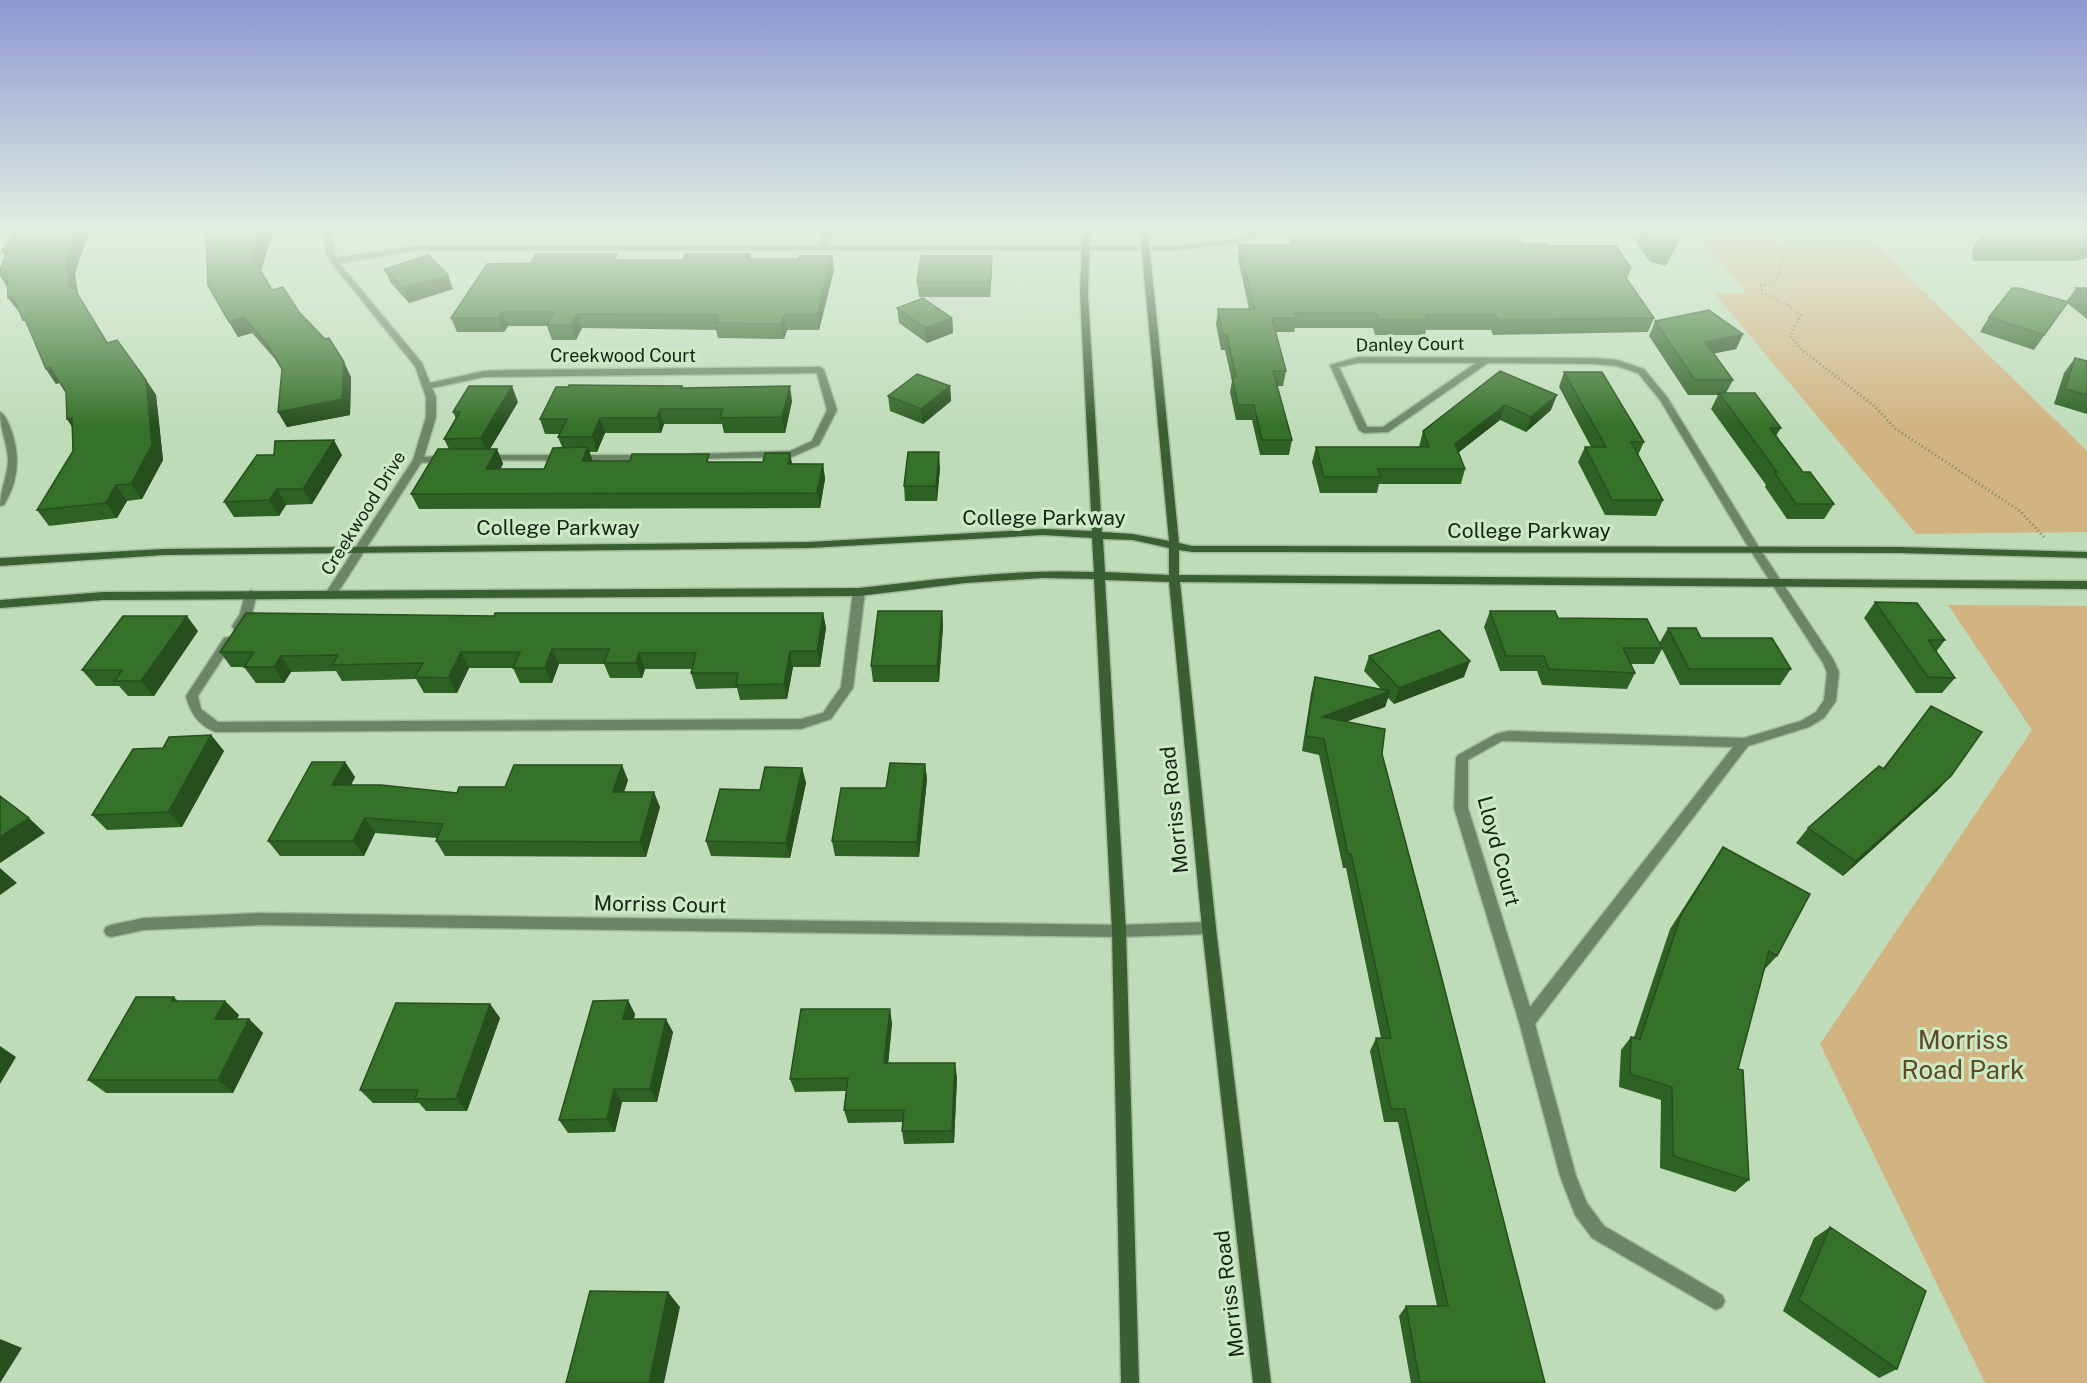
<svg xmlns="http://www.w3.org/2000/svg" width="2087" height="1383" viewBox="0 0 2087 1383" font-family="'Public Sans',sans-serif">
<rect width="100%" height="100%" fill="#bfdcb9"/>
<path fill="#d2b483" d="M1695,232H1863L2087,451V532L1916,534L1714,293H1747Z
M1948,605L2087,606V1383H1985L1820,1044L2032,730Z"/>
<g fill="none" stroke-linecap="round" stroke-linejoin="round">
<g stroke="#a1ba9b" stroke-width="3">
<path id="service" d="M820,367L824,370L837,410L819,445L792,457L692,459V455L695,454L790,451L812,441L827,410L816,370Z
M485,455H647L652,458L647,461L482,460L480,458Z
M446,456L449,457V461L418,463L413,460L418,457Z
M859,588L865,592L853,688L831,719L801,729L215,732C198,725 190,713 186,696L224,638L228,637L234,641L198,696L201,709L218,722L801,719L823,713L841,687L853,592Z
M251,590L257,594L252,614L242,629H234L232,626L240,614L245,594Z"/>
</g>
<g stroke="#a1ba9b" stroke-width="3">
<path id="minor" d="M324,232H332L333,247L337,258L418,246H819L824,232H832L827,246H1177L1230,240L1262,232H1277L1230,244L1177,250H418L339,263L422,363L430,383L484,371L513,370L820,367L824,370L820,373L484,377L432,388L436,397V417L423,460L335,597L331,598L325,594L413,460L426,417V397L415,366L330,261L325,247Z
M1358,357L1595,358L1617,360L1644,369L1667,397L1760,549L1833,659L1839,672L1836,701L1824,718L1809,727L1748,746L1535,1024L1576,1176L1587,1203L1604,1226L1722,1295L1725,1301L1722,1307L1716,1310L1592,1238L1575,1215L1560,1176L1519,1022L1454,808L1456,758L1458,755L1496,734L1508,731L1744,738L1801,721L1816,712L1824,700L1827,672L1823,663L1750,550L1660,400L1638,373L1616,366L1595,364L1488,363L1388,432L1364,433L1359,430L1330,365ZM1358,363H1476L1383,427H1367L1339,367ZM1502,741L1733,747L1530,1007L1468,808V760Z
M0,412C6,415 7,421 10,427C21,455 19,480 4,505L0,506C0,490 8,476 8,459C7,443 0,429 0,412Z
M260,913L1119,925L1209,922L1214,924L1216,928L1214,932L1209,934L1119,937L260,925L144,930L111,937L106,935L104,931L106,927L111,925L144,918Z"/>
</g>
<g stroke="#a1ba9b" stroke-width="3">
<path id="secondary" d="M1082,232H1090L1088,295L1102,532L1133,534L1169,541L1140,232H1148L1179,543L1192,546L1899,547L2087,552V558L1899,553L1192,552L1179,550V575L2087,581V589L1180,582L1216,928L1271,1383H1253L1202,928L1169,582L1105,580L1126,931L1139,1383H1121L1112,931L1094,579L1043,578L966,583L859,596L104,600L0,608V600L104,592L859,588C939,579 1013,569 1094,572L1092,538L1043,535L809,548L164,555L0,566V558L164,549L809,542L1043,529L1092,531L1080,295ZM1103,539L1133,540L1169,548V575L1105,572Z"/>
</g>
<path stroke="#72866d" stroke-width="3" stroke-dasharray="1 3" stroke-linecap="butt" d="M1770,232L1783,259L1778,279L1761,286L1762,293L1789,306L1800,315L1790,336L1803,351L1873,405L1896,429L2020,511L2044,537"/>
<use href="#service" fill="#6b8566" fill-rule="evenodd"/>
<use href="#minor" fill="#6b8566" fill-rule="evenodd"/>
<use href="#secondary" fill="#3a5f32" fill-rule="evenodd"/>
</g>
<path fill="#2e6124" d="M206,232H273L261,271L272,290L299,312L351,377L350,415L287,427L278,412L282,370L276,360L252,333L238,337L208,285Z
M1288,232H1515L1522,244L1548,246L1631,268L1627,279L1654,318L1648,332L1493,335L1491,330H1426L1425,335H1375L1373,328H1295L1294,332H1275L1286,371L1283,386H1277L1292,440L1289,455H1260L1252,420H1236L1230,392L1232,381L1225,350H1221L1216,324L1218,309H1249L1238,259L1239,245H1291Z
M1629,232H1682L1666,266L1650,262Z
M2087,232V258L2074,261H1973L1972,250L1981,236Z
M750,254L751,259L834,270L819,330H787L784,339L718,338L716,330L582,328L576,340H552L547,326H508L504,332H457L451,318L531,263L618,260H683Z
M992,256V270L990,297H919L917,282Z
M384,269L453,289L409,303L391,283Z
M0,270L75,273L78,295L108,343L146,380L156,395L163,460L142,499L127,501L117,518L49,526L37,510L73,451L72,427L67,419L66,392L60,383L56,384L46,369L29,328L20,312H19L8,287L0,276Z
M2076,288H2087V319L2067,303L2034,350L1980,332L1989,317L2066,302Z
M897,308L952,318L953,333L927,343L899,323Z
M1655,321L1743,334L1736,349L1714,353L1733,380L1726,393L1781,428L1776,436L1803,472L1834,504L1824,519H1787L1765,487L1766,485L1711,409L1718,395H1688L1649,336Z
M2075,358L2087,361V414L2054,404L2064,373Z
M1500,371L1551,410L1526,432L1500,420L1459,452L1465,469L1461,484H1379L1377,493H1320L1312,462L1316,447H1419L1423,431Z
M1564,372L1644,442L1638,455L1663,500L1656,516L1605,515L1578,462L1585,447H1591L1559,387Z
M682,386V388L792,401L785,433H724L722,424H664L661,433H605L597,452H589L592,461L823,464L825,479L820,508L419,509L411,494L449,449L444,439L456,419L453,412L518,402L490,449H497L503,464L500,469H544L562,447L558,437L560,434H545L540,419Z
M950,386L951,401L923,424L890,411L888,396Z
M342,455L312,504L286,505L279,516L234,517L224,502Z
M940,468L937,501H905L904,486Z
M1875,602L1945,640L1936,652L1955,678L1942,693H1916L1864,618Z
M942,611L943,626L939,682H873L871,666Z
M1490,611L1558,618L1660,642L1668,628L1701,638L1791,669L1780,685H1680L1662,649L1654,664H1631L1635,673L1627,689L1542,685L1537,671H1500L1484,627Z
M823,613L826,628L820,667H793L787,699L740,700L737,688L696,689L691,673L692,669H645L642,678H610L604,664H559L552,683H520L513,668H469L457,693H424L416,679L342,681L336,671L291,672L284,683H256L244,667H231L220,652L494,616Z
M198,631L154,696H128L119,686H96L82,670Z
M1369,656L1464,677L1394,704L1388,698L1385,707L1346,722L1382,754L1545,1383H1411L1399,1316L1406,1306H1437L1398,1122H1384L1370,1051L1376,1038H1381L1346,868H1343L1319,755L1302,751L1311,693L1315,677L1381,689L1364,671Z
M1931,706L1950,776L1937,791L1843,876L1796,843L1808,828L1883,768Z
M211,735L224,751L182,827L107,830L92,815L163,748Z
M345,762L355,777L351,785L457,793L505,787L628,780L624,792L660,807L646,857L445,856L436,841L437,838L375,833L364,856H280L268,841Z
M925,764L927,779L919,857L835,856L832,841L886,788Z
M802,768L806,783L790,858L711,856L706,841L760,790Z
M1723,847L1777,956L1764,970L1738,1069L1749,1180L1735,1192L1660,1168L1661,1100L1619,1087L1621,1050L1631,1037H1634L1670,929L1713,862Z
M174,997L178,1001H225L239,1015L237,1019H249L263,1033L233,1093H106L88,1080Z
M490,1004L500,1018L467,1111H426L419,1103H373L360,1090Z
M635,1014L634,1019L673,1032L657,1102H622L615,1132L568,1133L559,1120Z
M892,1023L888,1063L957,1077L954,1143L904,1144L902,1131V1122L848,1123L844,1110L846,1091L795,1092L790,1079Z
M1830,1227L1897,1369L1879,1378L1783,1311L1814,1238Z"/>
<path fill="#264f1d" d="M75,232H89L75,273L78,295L117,358L70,289L66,259Z
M261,232H273L260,272L253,258Z
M1682,232L1677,244L1666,266L1672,252Z
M2087,246V258L2074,261L2084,247Z
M8,250L12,265L2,251Z
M832,256L834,270L819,330L817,315Z
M992,256V270L990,297V282Z
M7,272L8,288L0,276V273Z
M448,275L453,289L409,303L403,288Z
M13,296L23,311L19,312L8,298Z
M502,312L508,326L504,332L498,318Z
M577,314L582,328L576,340L571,325Z
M784,315L787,330L784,339L781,324Z
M244,318L252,333L238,337L229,322Z
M952,318L953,333L927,343L925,328Z
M1743,334L1736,349L1698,357L1705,342Z
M344,362L351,377L350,415L287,427L278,412Z
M50,367L61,382L56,384L46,369Z
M146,380L156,395L163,460L142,499L131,484Z
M512,386L518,402L487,454L481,438Z
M790,386L792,401L785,433L782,417Z
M950,386L951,401L923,424L921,409Z
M1557,395L1551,410L1526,432L1531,417Z
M1505,405L1500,420L1450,459L1455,444Z
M660,409L664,424L661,433L657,418Z
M72,418L78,434L67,419Z
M600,418L605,433L597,452L592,437Z
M334,440L342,455L312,504L303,489Z
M588,447L593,462L582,461Z
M497,449L503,464L492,485L486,469Z
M939,452L940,468L937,501L936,486Z
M790,453L793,468L788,464Z
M823,464L825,479L820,508L817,493Z
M116,485L127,501L117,518L106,503Z
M277,489L286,505L279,516L269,500Z
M942,611L943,626L939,682L937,666Z
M823,613L826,628L820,667L817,651Z
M187,616L198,631L154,696L141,681Z
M552,649L559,664L552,683L545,668Z
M790,651L793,667L787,699L784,684Z
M461,652L469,668L457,693L448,678Z
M639,653L645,669L642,678L636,663Z
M281,656L291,672L284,683L274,667Z
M1470,661L1464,677L1394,704L1399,688Z
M1390,691L1385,707L1318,732L1322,717Z
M211,735L224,751L182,827L168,812Z
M345,762L355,777L343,800L332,785Z
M925,764L927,779L919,857L917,842Z
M622,765L628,780L619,807L613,792Z
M802,768L806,783L790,858L786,843Z
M1951,776L1937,791L1843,876L1856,861Z
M654,792L660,807L646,857L640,842Z
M29,818L45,833L0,863V837Z
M365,818L375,833L364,856L353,841Z
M0,868L17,883L0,895Z
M628,1000L635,1014L630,1032L623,1019Z
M225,1001L239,1015L230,1033L215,1019Z
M490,1004L500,1018L467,1111L456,1099Z
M890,1009L892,1023L887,1077L884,1063Z
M249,1019L263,1033L233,1093L218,1080Z
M666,1019L673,1032L657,1102L650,1089Z
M0,1046L16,1057L0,1084Z
M955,1063L957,1077L954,1143L952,1131Z
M614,1089L622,1102L615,1132L607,1119Z
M668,1292L680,1307L664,1383H649Z
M0,1339L22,1348L0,1383Z"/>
<path fill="#36712a" stroke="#264f1d" stroke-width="1.5" d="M16,232H75L66,259L70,289L74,288L107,343L117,340L146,380L152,445L131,484L116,485L106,503L37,510L73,451L72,418L67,419L66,392L50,367L46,369L25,319L23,320L13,296L8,298L7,272L0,273V270L8,250L2,251Z
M206,232H261L253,258L272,290L283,287L299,312L325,339L329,338L344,362L342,399L278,412L282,369L268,345L244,318L229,322L208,285Z
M1294,232H1515L1522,244H1546L1548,246H1616L1631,268H1619L1654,318L1498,320L1495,315H1426L1428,320H1379L1376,313H1295L1297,318H1272L1286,371H1273L1292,440H1262L1254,405H1238L1232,377H1236L1227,335H1223L1218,309H1255L1239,245H1298Z
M1645,232H1681L1672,252L1656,248Z
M2001,232H2087V246L1982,247L1981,236Z
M536,254H617L614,260H683L685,254H750L749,259H799L800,256H832L817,315H784L781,324L715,323L718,315L577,314L571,325H547L554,312H502L498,318H451L487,264L531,263Z
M428,255L448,275L403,288L384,269Z
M921,256H992L990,282H917Z
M2012,288H2019L2068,302L2044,335L1989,317Z
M2076,288H2087V296Z
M923,298L952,318L925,328L897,308Z
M1709,310L1743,334L1705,342L1733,380H1695L1655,321Z
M2075,358L2087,361V395L2065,389Z
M1500,371L1557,395L1531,417L1505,405L1455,444L1465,469H1378L1381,477H1324L1316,447H1429L1423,431Z
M1564,372H1602L1644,442H1631L1663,500H1612L1585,447H1606Z
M917,374L950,386L921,409L888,396Z
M569,385L682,386L681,388L790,386L782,417L720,418L723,409H660L657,418H600L592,437H558L567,419H540L556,387H568Z
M469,386H512L481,438L444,439L460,412H453Z
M1719,393H1755L1781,428H1770L1803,472H1810L1834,504H1796L1774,472H1777Z
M334,440L303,489H277L269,500L224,502L257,455H274L275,441Z
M588,447L582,461H630L632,454H709L707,462H763L765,453H790L788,464H823L817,493L411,494L438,449H497L486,469H544L553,448Z
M908,452H939L936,486H904Z
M1875,602L1917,603L1945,640H1928L1955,678L1928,677Z
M878,611H942L937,666H871Z
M1490,611H1555L1558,618L1647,619L1662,648H1623L1635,673L1549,669L1544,656H1506Z
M246,613L494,616L495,613H823L817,651H790L784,684L736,685L738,673H691L696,653H639L636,663H604L609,649H552L545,668H513L520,652H461L448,678L415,677L423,663L332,665L338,655L281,656L274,667H244L254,652H220Z
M123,616H187L141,681H115L122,670H82Z
M1668,628H1696L1701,638H1772L1791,669H1689Z
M1439,630L1470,661L1399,688L1369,656Z
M1315,677L1390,691L1322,717L1385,729L1382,754L1440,971L1545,1383H1420L1406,1306H1448L1405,1109H1391L1376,1038H1391L1351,854H1348L1324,739L1306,736Z
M1931,706L1982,732L1951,776L1856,861L1808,828L1879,766L1884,769Z
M211,735L168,812L92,815L133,749L163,748L169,737Z
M312,762H345L332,785H381L457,793L459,787H505L514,765H622L613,792H654L640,842L436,841L443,824L365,818L353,841H268Z
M890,763L925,764L917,842L832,841L841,788H886Z
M765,767L802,768L786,843L706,841L720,789L760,790Z
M0,796L29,818L0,837Z
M1723,847L1810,894L1777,956L1769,951L1738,1069L1743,1070L1749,1180L1673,1156L1672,1087L1630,1074L1631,1037L1640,1039L1681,915Z
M136,997H174L172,1001H225L215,1019H249L218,1080H88Z
M628,1000L623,1019H666L650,1089H614L607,1119L559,1120L593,1001Z
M396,1003L490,1004L456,1099H415L418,1090H360Z
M801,1009H890L884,1063H955L952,1131H902L904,1110H844L848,1078L790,1079Z
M1830,1227L1926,1291L1897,1369L1799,1300Z
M590,1291L668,1292L649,1383H566Z"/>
<linearGradient id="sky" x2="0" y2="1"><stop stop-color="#8d97d2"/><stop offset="0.54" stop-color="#e2efe0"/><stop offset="1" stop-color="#e2efe0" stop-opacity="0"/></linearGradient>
<rect width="2087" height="426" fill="url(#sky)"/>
<g text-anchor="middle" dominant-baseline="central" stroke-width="6" stroke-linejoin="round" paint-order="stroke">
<g font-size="18" fill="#172114" stroke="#cceac6">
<text transform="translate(1410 344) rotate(-1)">Danley Court</text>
<text x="623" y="355">Creekwood Court</text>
<text transform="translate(363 513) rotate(-58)">Creekwood Drive</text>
</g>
<g font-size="21" fill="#172114" stroke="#cceac6">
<text x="1044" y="517">College Parkway</text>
<text x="558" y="527">College Parkway</text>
<text x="1529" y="530">College Parkway</text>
<text transform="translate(1174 810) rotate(-96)">Morriss Road</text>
<text transform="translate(1499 851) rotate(75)">Lloyd Court</text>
<text transform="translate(660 904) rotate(1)">Morriss Court</text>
<text transform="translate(1229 1294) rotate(-97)">Morriss Road</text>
</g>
<g font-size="26" fill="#5e4923" stroke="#cceac6">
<text x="1963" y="1039">Morriss<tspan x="1963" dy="30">Road Park</tspan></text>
</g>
</g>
</svg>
